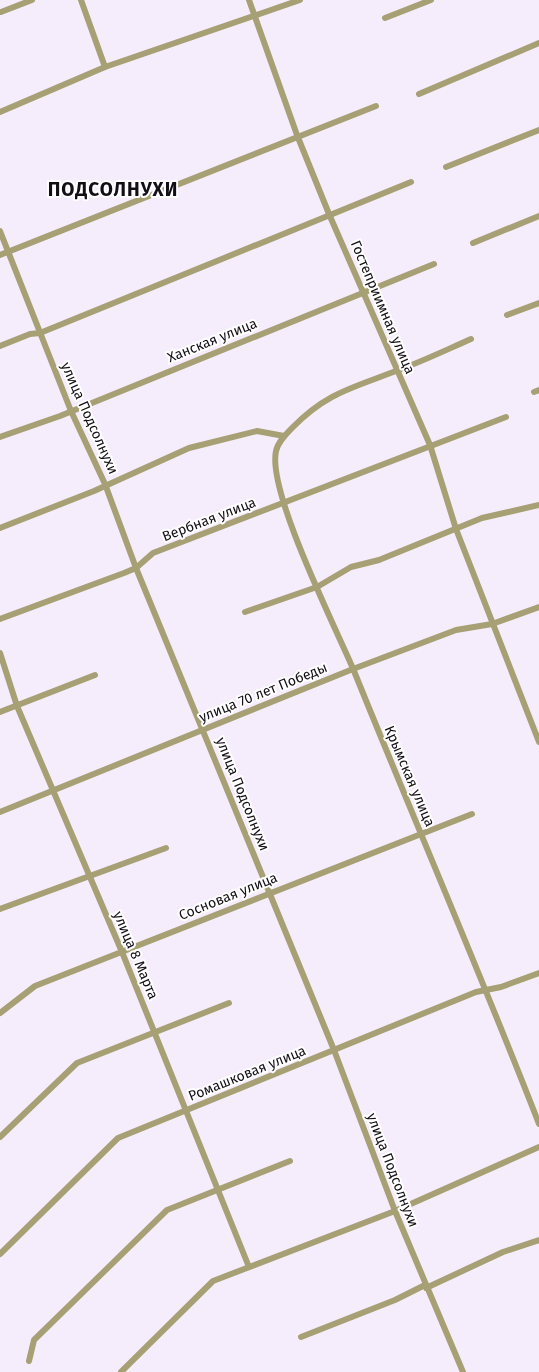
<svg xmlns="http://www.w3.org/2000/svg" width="539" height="1372" font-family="'Fira Sans',sans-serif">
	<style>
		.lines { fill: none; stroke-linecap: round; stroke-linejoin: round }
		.minor { stroke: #a7a075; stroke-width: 6 }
		.labels { text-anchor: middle; stroke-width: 4; stroke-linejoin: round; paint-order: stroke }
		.street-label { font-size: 14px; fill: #130e16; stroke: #fff }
		.district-label { font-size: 19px; font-weight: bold; letter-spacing: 1px; fill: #130e16; stroke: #fff }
	</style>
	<rect width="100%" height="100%" fill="#f6edfc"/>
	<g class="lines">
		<g class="minor">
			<path d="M81,0l24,67"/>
			<path d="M249,0l48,135 32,79 101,231 26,84 83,213"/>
			<path d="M1,12l31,-12"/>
			<path d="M385,18l46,-18"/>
			<path d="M419,94l120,-51"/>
			<path d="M0,112l105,-45 195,-67"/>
			<path d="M446,167l93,-37"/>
			<path d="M0,231l71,180 34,73 31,84 198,482 61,161 68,161"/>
			<path d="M473,243l66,-27"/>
			<path d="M0,255l376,-149"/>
			<path d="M507,315l32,-12"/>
			<path d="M471,339c-25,11 -50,23 -75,32 -44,17 -70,22 -104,57 -6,6 -14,14 -16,23 -9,41 60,177 78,220 61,151 126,301 185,453"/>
			<path d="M0,346l30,-12 10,-1 371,-151"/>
			<path d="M534,392l5,-2"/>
			<path d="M0,437l60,-21 374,-152"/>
			<path d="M0,528l94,-37 95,-43 68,-17 27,5"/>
			<path d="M245,612l72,-25 34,-20 28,-7 103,-42 57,-13"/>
			<path d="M0,619l124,-46 12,-5 17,-15 353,-136"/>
			<path d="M0,653l17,53 105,246 127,315"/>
			<path d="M0,712l95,-37"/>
			<path d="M0,812l353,-143 103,-39 36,-6 47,-17"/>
			<path d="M0,909l166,-61"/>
			<path d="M0,1013l35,-27 437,-172"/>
			<path d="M0,1137l77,-74 152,-60"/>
			<path d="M0,1254l118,-116 358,-146 25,-5 38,-14"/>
			<path d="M426,1288l77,-36 36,-12"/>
			<path d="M301,1337l94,-37 30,-15"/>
			<path d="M29,1361l5,-21 133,-130 123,-49"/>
			<path d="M121,1372l92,-91 182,-70 144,-64"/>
		</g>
	</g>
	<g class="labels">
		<g class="street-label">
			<text transform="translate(383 307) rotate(67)" y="5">Гостеприимная улица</text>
			<text transform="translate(212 340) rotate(-22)" y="5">Ханская улица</text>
			<text transform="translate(90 418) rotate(66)" y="5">улица Подсолнухи</text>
			<text transform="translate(209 519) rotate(-21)" y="5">Вербная улица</text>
			<text transform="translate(263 692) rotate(-22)" y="5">улица 70 лет Победы</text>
			<text transform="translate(410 776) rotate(67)" y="5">Крымская улица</text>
			<text transform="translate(243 794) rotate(68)" y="5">улица Подсолнухи</text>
			<text transform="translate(228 896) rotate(-22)" y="5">Сосновая улица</text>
			<text transform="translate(136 955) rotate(67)" y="5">улица 8 Марта</text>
			<text transform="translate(247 1073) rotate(-22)" y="5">Ромашковая улица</text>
			<text transform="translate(393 1170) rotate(69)" y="5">улица Подсолнухи</text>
		</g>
		<g class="district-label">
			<text x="113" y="196">ПОДСОЛНУХИ</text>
		</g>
	</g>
</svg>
